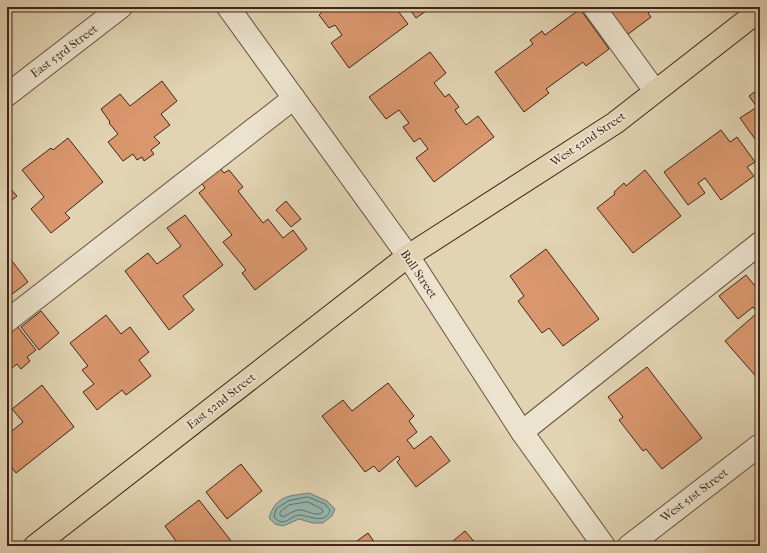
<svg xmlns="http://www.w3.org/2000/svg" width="767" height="553" font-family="'IM FELL French Canon',serif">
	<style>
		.water { fill: #95b8b0; stroke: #737d74 }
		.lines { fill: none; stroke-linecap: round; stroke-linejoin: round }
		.shore { stroke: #6a6e64; stroke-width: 1 }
		.building { fill: #da976e; stroke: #402419 }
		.minor-casing { stroke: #685040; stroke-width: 24 }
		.major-casing { stroke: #402419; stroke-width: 24 }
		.minor { stroke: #ece3ce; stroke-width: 22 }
		.major { stroke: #e2d4b3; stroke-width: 22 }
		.labels { text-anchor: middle; stroke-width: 3.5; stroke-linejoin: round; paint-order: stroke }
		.street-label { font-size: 12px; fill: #402419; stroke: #ece3ce }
	</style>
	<rect width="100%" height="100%" fill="#e2d4b3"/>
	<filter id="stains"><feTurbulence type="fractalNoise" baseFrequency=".005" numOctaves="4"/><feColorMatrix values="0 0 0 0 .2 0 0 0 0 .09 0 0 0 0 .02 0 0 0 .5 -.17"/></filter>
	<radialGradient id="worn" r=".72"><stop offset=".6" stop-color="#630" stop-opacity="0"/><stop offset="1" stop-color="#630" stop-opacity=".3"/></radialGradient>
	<path class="water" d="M309,493l18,8 8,8 -3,7 -9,7h-10l-14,-4 -16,7 -8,-2 -6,-6c7,-23 20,-22 40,-25z"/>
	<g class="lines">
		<g class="shore">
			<path d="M308,497l17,7 5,6c-4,15 -20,6 -30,5 -10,0 -15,14 -26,2l2,-8 12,-8z"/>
			<path d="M308,502l14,7 1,3c-8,6 -16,-3 -25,-2 -5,1 -11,5 -15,7l-3,-2v-3l9,-7z"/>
		</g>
	</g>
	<g class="building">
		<path d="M322,7h56l3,4 5,-4h9l13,17 -59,44 -18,-25 11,-8 -7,-10 -6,3 -10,-13 5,-5z"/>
		<path d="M408,7h24l-16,11z"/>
		<path d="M605,7h51l-8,6 3,4 -24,18z"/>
		<path d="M580,9l29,40 -23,17 -3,-4 -37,27 3,4 -25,19 -29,-40 38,-28 -3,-4 12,-9 3,4z"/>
		<path d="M430,52l16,21 -12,10 11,14 4,-3 10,13 -4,3 11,15 12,-9 16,21 -60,45 -18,-24 12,-9 -8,-11 -6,4 -11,-15 6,-4 -10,-13 -13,9 -17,-22z"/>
		<path d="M162,81l15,20 -16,13 9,11 -16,12 6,6 -9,7 3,4 -10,7 -2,-4 -5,3 -4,-6 -10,7 -15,-19 10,-8 -9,-11 1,-1 -9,-13 19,-15 10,12z"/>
		<path d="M760,88v58l-20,-28 17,-11 -8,-11z"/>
		<path d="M721,130l9,12 7,-5 18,25 -8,5 7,9 -33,24 -16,-22 -7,5 7,10 -17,12 -24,-33z"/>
		<path d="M68,138l35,44 -38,31 5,5 -19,15 -20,-24 13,-12 -22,-27 29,-22 2,2z"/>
		<path d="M219,167l5,6 5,-3 14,17 -5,4 25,32 5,-4 15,19 10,-8 14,19 -52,41 -13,-17 4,-3 -23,-28 9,-7 -33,-42 6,-5 -4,-6z"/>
		<path d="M645,170l36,46 -48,37 -36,-45 18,-14 -1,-2 10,-9 2,3z"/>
		<path d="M7,185l10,11 -10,8z"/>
		<path d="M286,201l15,18 -10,8 -15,-17z"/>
		<path d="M7,207l4,5 -4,3z"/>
		<path d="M185,215l38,50 -40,31 11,14 -25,20 -44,-59 23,-18 9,11 24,-18 -14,-18z"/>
		<path d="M546,249l53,70 -36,27 -14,-18 -7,5 -24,-32 6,-5 -14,-20z"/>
		<path d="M12,261l16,21 -21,16v-33z"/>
		<path d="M746,275l14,17v15l-4,4 -3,-4 -15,12 -19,-23z"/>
		<path d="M41,311l18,22 -20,17 -18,-23z"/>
		<path d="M757,313l3,3v65l-35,-40z"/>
		<path d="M106,315l15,19 9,-7 19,25 -10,8 12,16 -25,19 -4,-5 -25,20 -14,-18 11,-8 -12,-14 6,-4 -18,-23z"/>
		<path d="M17,326l19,24 -9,7 3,4 -9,8 -4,-5 -10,8v-38z"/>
		<path d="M647,367l55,71 -40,31 -16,-20 -3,2 -24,-31 4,-3 -15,-20z"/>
		<path d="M388,383l26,33 -5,5 8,11 -10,8 7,9 17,-13 19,25 -34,26 -19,-25 3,-3 -2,-3 -19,16 -5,-6 -9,6 -43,-56 21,-16 9,11z"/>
		<path d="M42,385l32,42 -58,46 -9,-12v-26l16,-13 -11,-13z"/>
		<path d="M241,464l21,27 -35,28 -21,-27z"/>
		<path d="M199,500l36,46h-57l1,-1 -14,-19z"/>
		<path d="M465,531l13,15h-31z"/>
		<path d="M368,533l9,13h-27z"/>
	</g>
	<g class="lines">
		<g class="minor-casing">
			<g id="minor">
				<path d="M228,7l180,249 114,176 82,114"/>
				<path d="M594,7l61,84"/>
				<path d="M7,95l114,-88"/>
				<path d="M7,321l287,-223"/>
				<path d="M522,432l238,-189"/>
				<path d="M629,546l131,-101"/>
			</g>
		</g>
		<g class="major-casing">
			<path id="major" d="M35,546l373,-290 207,-133 145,-113"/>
		</g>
		<use href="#minor" class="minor"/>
		<use href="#major" class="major"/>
	</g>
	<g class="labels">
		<g class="street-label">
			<text transform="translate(64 51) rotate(-37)" y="4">East 53rd Street</text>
			<text transform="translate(588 139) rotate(-34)" y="4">West 52nd Street</text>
			<text transform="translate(419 274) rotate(56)" y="4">Bull Street</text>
			<text transform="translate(221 401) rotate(-38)" y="4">East 52nd Street</text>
			<text transform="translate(694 495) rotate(-37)" y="4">West 51st Street</text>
		</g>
	</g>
	<rect width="767" height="553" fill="none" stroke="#e2d4b3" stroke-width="24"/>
	<rect x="8" y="8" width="751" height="537" fill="none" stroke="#402419" stroke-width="2"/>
	<rect x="12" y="12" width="743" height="529" fill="none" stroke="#402419"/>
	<rect width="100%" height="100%" filter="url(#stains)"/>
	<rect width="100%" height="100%" fill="url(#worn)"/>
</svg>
